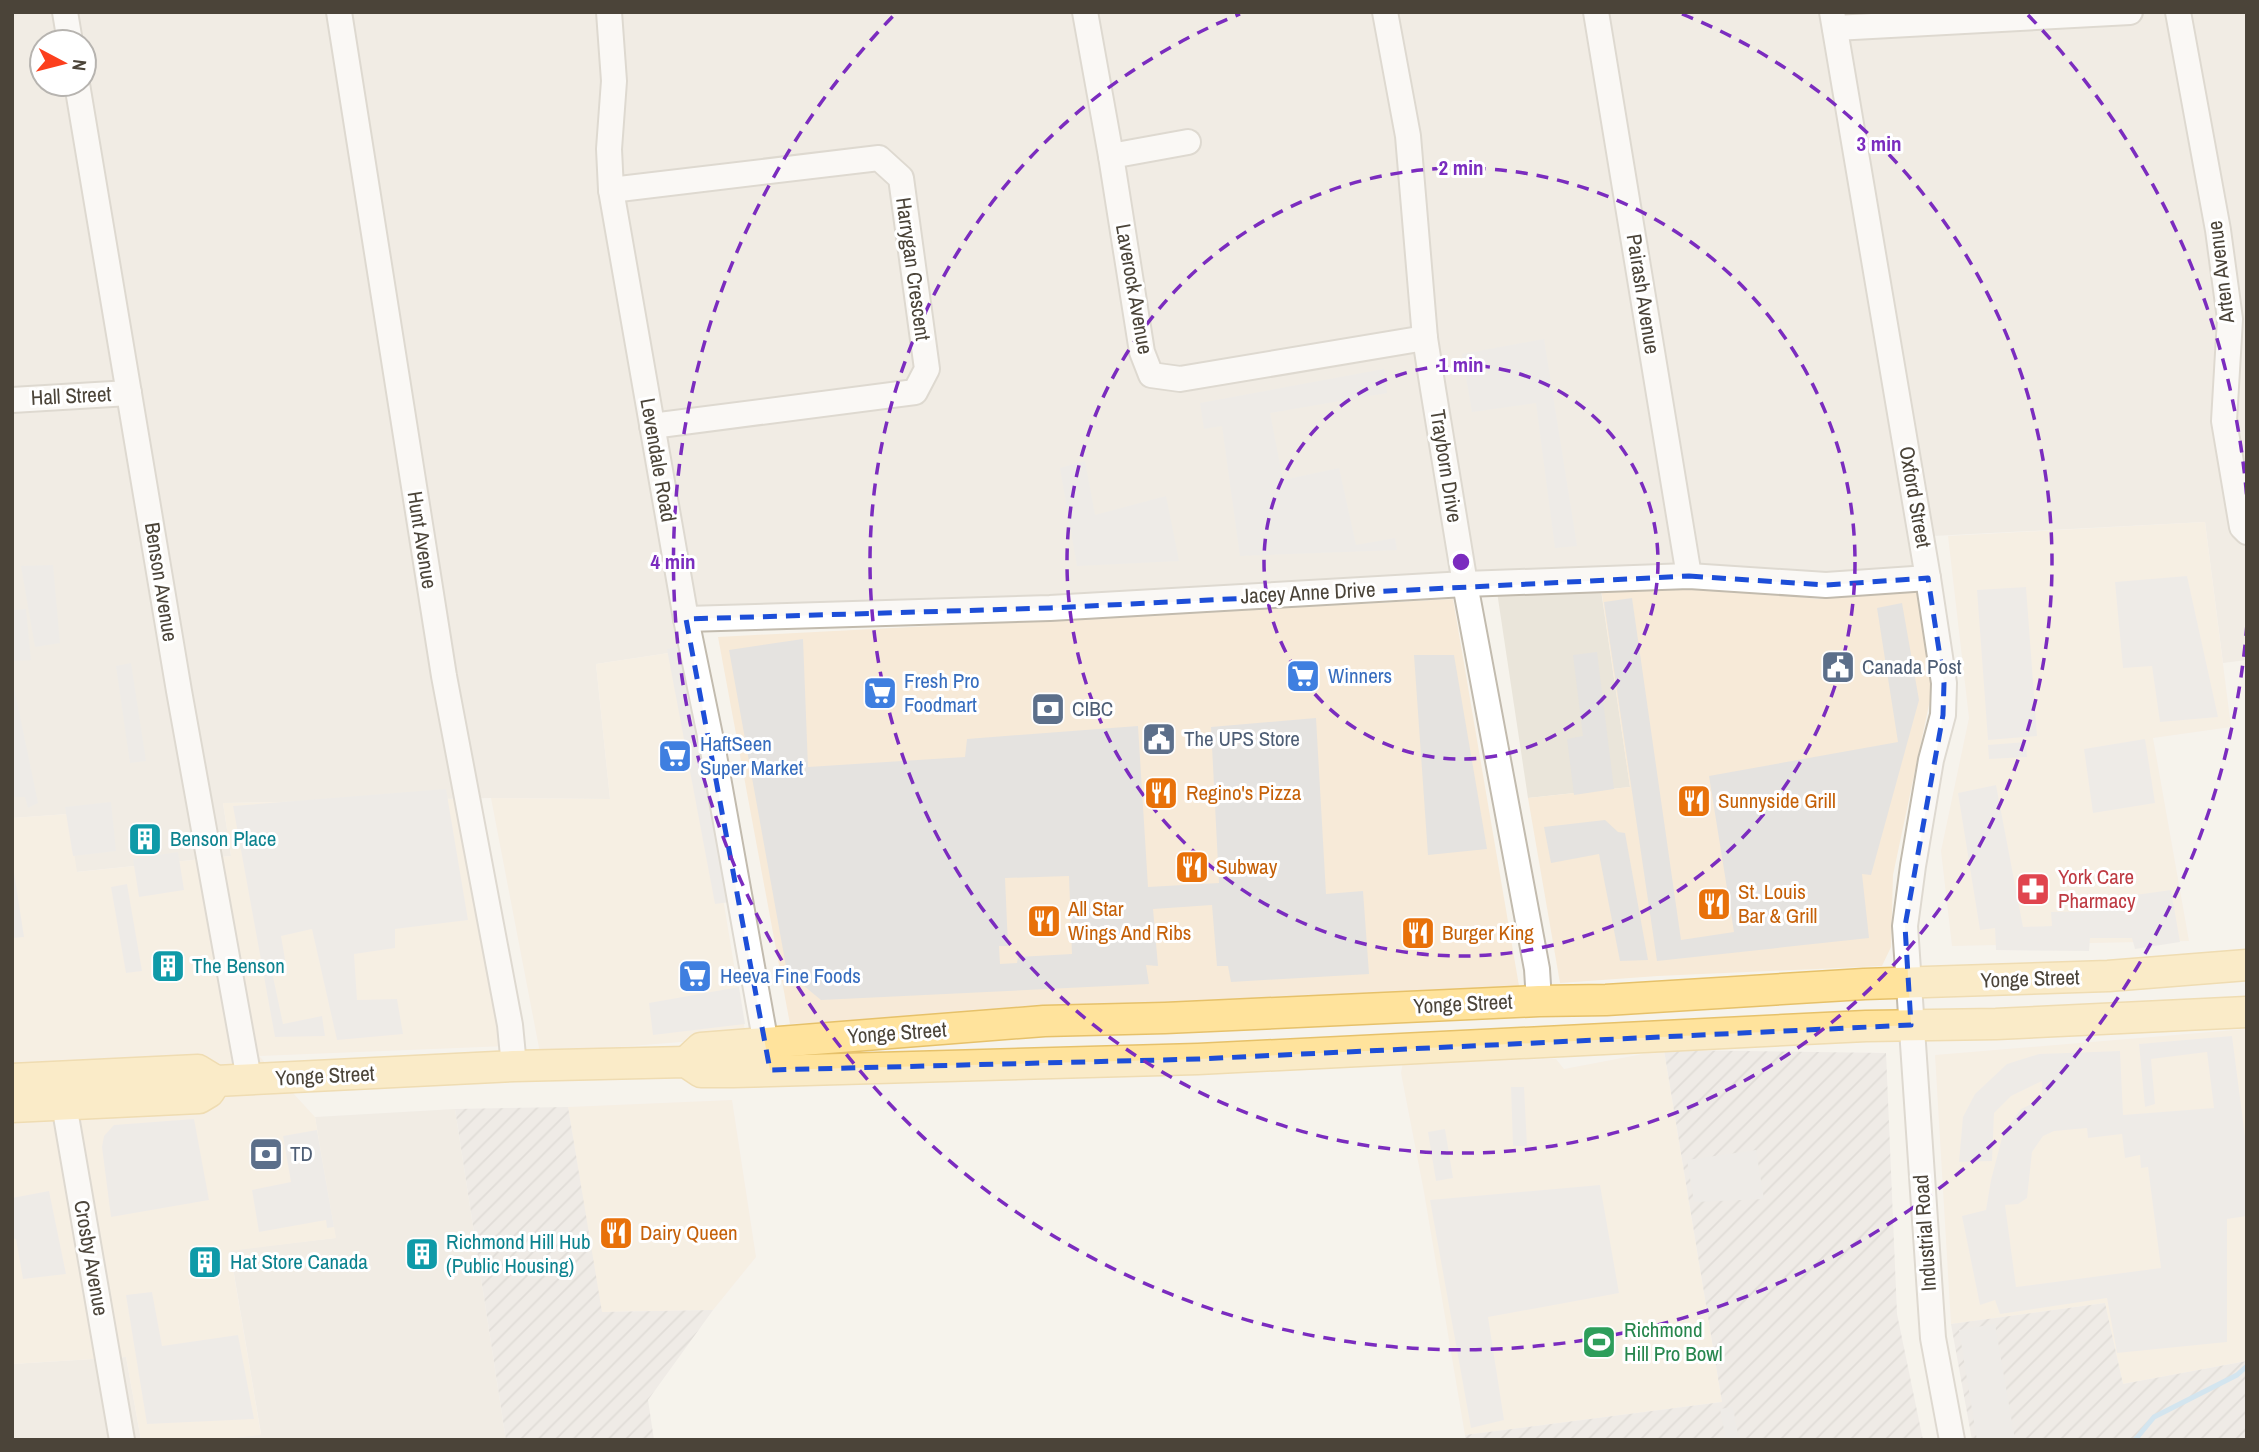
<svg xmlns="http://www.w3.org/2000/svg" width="2259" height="1452" font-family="'Archivo Narrow',sans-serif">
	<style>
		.residential { fill: #eae5da; fill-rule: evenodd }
		.commercial { fill: #f7ead8 }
		.industrial { fill: url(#industrial-furrows) }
		.parking { fill: #e5e3e0; fill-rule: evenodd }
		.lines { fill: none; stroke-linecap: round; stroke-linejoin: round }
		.stream { stroke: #a9d4f2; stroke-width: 5 }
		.minor-casing { stroke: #c2bbae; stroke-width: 28 }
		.major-casing { stroke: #e6c16a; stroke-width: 33 }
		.minor { stroke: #fff; stroke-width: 24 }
		.major { stroke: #ffe39c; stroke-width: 30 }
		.marked { fill: none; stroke: #1d4ed8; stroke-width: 5; stroke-dasharray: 14 9; stroke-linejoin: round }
		.ring { fill: none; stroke: #7b2cbf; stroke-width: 3.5; stroke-dasharray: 12 9 }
		.labels { text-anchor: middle; stroke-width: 6; stroke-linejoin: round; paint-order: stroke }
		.street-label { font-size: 21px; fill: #4b4439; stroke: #fff }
		.service-label { font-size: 21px; fill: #4e5e75; stroke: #fff; text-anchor: start }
		.shop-label { font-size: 21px; fill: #366cbe; stroke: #fff; text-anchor: start }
		.food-label { font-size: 21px; fill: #c56008; stroke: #fff; text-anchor: start }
		.culture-label { font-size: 21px; fill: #0d838f; stroke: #fff; text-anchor: start }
		.health-label { font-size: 21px; fill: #be3a42; stroke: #fff; text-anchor: start }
		.leisure-label { font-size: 21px; fill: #27864d; stroke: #fff; text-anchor: start }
		.centre { fill: #7b2cbf; stroke: #fff; stroke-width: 3.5 }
		.ring-label { font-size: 21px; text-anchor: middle; font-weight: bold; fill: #7b2cbf; stroke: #fff; stroke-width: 6; stroke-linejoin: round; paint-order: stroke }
	</style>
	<defs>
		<pattern id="industrial-furrows" width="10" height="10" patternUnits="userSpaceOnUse" patternTransform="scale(1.75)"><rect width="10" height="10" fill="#e6e2dd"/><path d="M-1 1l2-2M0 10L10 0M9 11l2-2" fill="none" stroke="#c7c3be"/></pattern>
	</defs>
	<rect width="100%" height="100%" fill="#f6f3ec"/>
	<g class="residential">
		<path d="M12,12h2235v648l-24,3 -18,-141 -291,15 3,31 -77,8 -242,-6 32,217 -102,11 -34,-226 -818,43 6,36 -86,13 14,135 -119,-1 -268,5 8,53 -155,16 -8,-58 -56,4zM42,42h42v42h-42z"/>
		<path d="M455,1109l51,331h-292l47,-6 -31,-184 105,-12 -20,-121z"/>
		<path d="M126,1357l15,83h-129v-76z"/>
	</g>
	<g class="commercial">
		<path d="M2205,522l26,205 -78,11 36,203 -237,5 -11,-95 28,-133 -21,-182z"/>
		<path d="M1708,586l109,13 100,-8 17,90 -41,194 -2,72 -9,19 -224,10 -98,7 -32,-185 102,-11 -29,-199z"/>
		<path d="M1453,599l66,387 -729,38 -72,-387z"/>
		<path d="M682,651l64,386 -206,16 -49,-255 119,1 -14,-135z"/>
		<path d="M458,799l49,247 -248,10 56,61 21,121 -106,13 31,184 -47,5h-73l-15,-83 -114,7v-546l56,-4 9,58 154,-16 -8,-53z"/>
		<path d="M2247,1029v332l-124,23 -18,-81 -154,21 -16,-269z"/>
		<path d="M1664,1050l58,352 -257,33 -41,-243 -23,-119 2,-11 153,-3 8,10z"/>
		<path d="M732,1100l24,157 -43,53 -112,2 -33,-205z"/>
	</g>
	<g class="industrial">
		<path d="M1664,1050l222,3 11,261 26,126h-457l-1,-5 257,-33z"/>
		<path d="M568,1107l34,205 111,-2 -65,90 6,40h-148l-51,-331z"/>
		<path d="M2105,1303l18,81 124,-23v79h-275l-21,-116z"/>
	</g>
	<g class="parking">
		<path d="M1544,339l33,207 -22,2 -19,-145 -64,9 -10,-58z"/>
		<path d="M1384,369l3,24 -117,20 13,67 56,-12 17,77 39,-7 2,12 -157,6 -18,-130 -18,3 -4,-26z"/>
		<path d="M1085,461l10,54 71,-19 13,65 -102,5 -17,-98z"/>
		<path d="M53,565l7,78 -25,4 -14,-81z"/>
		<path d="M2187,576l31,141 -58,5 -8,-56 -29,2 -8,-86z"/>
		<path d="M2026,587l11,149 -49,4 -11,-150z"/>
		<path d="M1632,598l49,342 53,-8 -25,-156 189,-34 -21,-134 25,-5 17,97 -48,175 -9,-1 7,64 -212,23 -53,-359z"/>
		<path d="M26,609l5,51 -19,1v-51z"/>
		<path d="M803,639l5,128 157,-10 2,-18 171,-13 10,161 71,-4 -8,-156 105,-9 10,176 37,-3 6,83 -138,8 -3,-16h-11l-5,-61 -59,4 5,57 -12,-1 3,19 -328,16 -34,-28 -58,-322zM1069,876l3,78 -54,3 -1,6 -17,1 -1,-18h9l-3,-68z"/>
		<path d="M682,646l48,256 -15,2 -48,-255z"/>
		<path d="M1597,652l17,137 -40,6 -7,-56 16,-3 -10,-81z"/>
		<path d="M1414,655h40l33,194 -59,6z"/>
		<path d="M131,663l15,98 -16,2 -14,-97z"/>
		<path d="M12,678l26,125 -10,5 -3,-11h-12l2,12h-3z"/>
		<path d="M2145,739l10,64 -62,10 -9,-64z"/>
		<path d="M2026,742l1,15 -38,2 -1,-14z"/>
		<path d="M1996,785l27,142 29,-1 -1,-14 50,-1 -2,-11 72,-10 9,52 -45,7 -3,-11h-42l-1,13 -93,-1 -1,-22 -15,2 -22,-137z"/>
		<path d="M446,789l22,131 -73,9v19l-41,6 3,46 40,-1 6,35 -66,6 -25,-111 -31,7 6,35 -15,1 11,52 39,-8 3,20 -50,1 -42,-231z"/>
		<path d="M111,802l5,49 -43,5 -8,-49z"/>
		<path d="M1605,820l13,12 7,1 23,127 -28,1 -21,-107 -48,9 -7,-36z"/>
		<path d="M178,852l6,38 -45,7 -6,-38z"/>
		<path d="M12,859l12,78 -12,1z"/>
		<path d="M127,884l15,87 -16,2 -15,-86z"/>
		<path d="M739,987l6,37 -92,11 -4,-32z"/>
		<path d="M2232,1036l15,116v64l-20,3v123l-110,11 -10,-55 -107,16 -5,-14 -15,5 -18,-89 24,-6 5,-30 12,-46 18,-25 21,-10v-18l-31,15 -17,17 -2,48 -33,1 4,-45 12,-23 32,-30 32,-10 81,-3 3,64 91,-7 -7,-56 -56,7 4,45 -10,3 -6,-63zM2087,1128l1,10 34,-4 3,24 15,-3 1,13 7,-1 13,101 -145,19 -11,-82 13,-1 9,-6 5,-46 11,-16 11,-5z"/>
		<path d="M1511,1087h13l3,59h-14z"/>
		<path d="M194,1119l15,81 -98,17 -9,-70 2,-11 10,-11z"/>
		<path d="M1445,1129l8,49 -17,3 -8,-49z"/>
		<path d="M317,1130l17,97 -7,1 -1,-8 -67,12 -7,-42 39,-8 -8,-46z"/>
		<path d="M1756,1150l8,49 -70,3 -7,-42z"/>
		<path d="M1600,1185l19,108 -131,24 16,103 -33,8 -41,-228z"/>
		<path d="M49,1191l17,83 -43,5 -7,-40 -4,-1v-40z"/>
		<path d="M152,1292l10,54 76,-11 16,84 -107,5 -21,-129z"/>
		<path d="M1995,1324l20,116h-38l-18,-110z"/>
		<path d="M1733,1407l6,33h-13l-6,-31z"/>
	</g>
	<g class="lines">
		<path class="stream" d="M2135,1440l19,-23 83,-42 10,-9"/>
		<g class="minor-casing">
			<g id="minor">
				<path d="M65,12l5,30"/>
				<path d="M339,12l105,664 66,349 4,41"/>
				<path d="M609,12l5,69 -5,68 2,41 75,429 27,131 56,311"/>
				<path d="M1085,12l26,144 31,196 9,23 29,4 245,-41"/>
				<path d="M1385,12l23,124 17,202 8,51 32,195 72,385 2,32"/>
				<path d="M1596,12l93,564"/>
				<path d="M1832,12l96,566 16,105 -1,32 -12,45 -18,106 -8,60 28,412 19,102"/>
				<path d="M2178,12l40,218 12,89 -6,102 18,106 5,5"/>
				<path d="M1835,28l295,-16"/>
				<path d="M77,84l102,607 70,388"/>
				<path d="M1111,156l77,-14"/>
				<path d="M611,190l268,-32 22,20 26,191 -12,23 -263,34"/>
				<path d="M12,400l117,-7"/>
				<path d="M686,619l364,-11 415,-24 224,-8 137,9 102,-7"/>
				<path d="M61,1087l61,353"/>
			</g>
		</g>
		<g class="major-casing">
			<g id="major">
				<path d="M686,1062l15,-14 343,-27 121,-3 374,-17 67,-1 258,-16 244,-8 139,-11"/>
				<path d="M12,1079l186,-9 18,11 298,-15 172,-4 15,10h32l465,-13 668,-33 130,-2 251,-12"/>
				<path d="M12,1107l187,-9 10,-6 7,-11"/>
			</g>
		</g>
		<use href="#minor" class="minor"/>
		<use href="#major" class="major"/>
	</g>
	<path d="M0 0H2259V1452H0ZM1689,576l137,9 102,-7 16,105 -1,32 -38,211 6,99 -713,34 -428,11 -84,-451 364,-11z" fill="#f6f3ec" fill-opacity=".55" fill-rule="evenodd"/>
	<path class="marked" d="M1689,576l137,9 102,-7 16,105 -1,32 -38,211 6,99 -713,34 -428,11 -84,-451 364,-11z"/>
	<g class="ring">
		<circle cx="1461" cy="562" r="197"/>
		<circle cx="1461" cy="562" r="394"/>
		<path d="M1682 14A591 591 0 1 1 1240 14"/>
		<path d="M2247 624A788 788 0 1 1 894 15M2028 15A788 788 0 0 1 2247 500"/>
	</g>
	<defs>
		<g id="civic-square" transform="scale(1.75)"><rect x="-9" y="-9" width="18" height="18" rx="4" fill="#5c6f8a" stroke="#fff"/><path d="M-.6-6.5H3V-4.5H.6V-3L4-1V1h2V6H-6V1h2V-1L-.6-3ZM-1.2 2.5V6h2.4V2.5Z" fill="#fff"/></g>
		<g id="supermarket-square" transform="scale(1.75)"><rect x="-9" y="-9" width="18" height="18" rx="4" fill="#3f7fe0" stroke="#fff"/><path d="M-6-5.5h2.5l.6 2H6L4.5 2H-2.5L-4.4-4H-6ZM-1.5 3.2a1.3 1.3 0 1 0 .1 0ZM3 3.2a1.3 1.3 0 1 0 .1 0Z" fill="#fff"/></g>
		<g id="bank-square" transform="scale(1.75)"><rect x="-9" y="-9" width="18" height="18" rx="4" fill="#5c6f8a" stroke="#fff"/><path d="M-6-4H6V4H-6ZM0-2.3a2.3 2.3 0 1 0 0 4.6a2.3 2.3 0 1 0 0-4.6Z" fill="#fff"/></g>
		<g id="restaurant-square" transform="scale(1.75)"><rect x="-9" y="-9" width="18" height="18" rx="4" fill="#e8710a" stroke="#fff"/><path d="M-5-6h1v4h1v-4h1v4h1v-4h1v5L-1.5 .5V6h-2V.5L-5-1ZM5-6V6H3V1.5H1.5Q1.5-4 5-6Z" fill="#fff"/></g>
		<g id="building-square" transform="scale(1.75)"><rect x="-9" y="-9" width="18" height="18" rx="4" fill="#0f9aa8" stroke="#fff"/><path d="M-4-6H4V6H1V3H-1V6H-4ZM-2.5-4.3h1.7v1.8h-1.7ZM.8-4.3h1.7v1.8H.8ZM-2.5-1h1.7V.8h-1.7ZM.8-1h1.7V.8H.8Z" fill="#fff"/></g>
		<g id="pharmacy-square" transform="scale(1.75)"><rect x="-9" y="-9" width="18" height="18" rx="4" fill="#e0444e" stroke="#fff"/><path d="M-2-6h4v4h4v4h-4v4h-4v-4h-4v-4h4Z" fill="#fff"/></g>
		<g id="stadium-square" transform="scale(1.75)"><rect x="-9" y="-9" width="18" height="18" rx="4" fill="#2e9e5b" stroke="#fff"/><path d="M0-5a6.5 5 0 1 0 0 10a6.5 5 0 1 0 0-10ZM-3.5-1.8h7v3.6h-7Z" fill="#fff"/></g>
	</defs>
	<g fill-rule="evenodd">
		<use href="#civic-square" x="1838" y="667"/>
		<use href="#supermarket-square" x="1303" y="676"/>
		<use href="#supermarket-square" x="880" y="693"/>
		<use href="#bank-square" x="1048" y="709"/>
		<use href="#civic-square" x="1159" y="739"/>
		<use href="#supermarket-square" x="675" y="756"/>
		<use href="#restaurant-square" x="1161" y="793"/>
		<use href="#restaurant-square" x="1694" y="801"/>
		<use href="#building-square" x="145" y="839"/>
		<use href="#restaurant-square" x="1192" y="867"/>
		<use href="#pharmacy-square" x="2033" y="889"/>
		<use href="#restaurant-square" x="1714" y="904"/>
		<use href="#restaurant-square" x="1044" y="921"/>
		<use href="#restaurant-square" x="1418" y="933"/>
		<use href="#building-square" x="168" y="966"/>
		<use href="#supermarket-square" x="695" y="976"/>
		<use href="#bank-square" x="266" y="1154"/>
		<use href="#restaurant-square" x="616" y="1233"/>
		<use href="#building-square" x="422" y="1254"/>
		<use href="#building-square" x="205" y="1262"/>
		<use href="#stadium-square" x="1599" y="1342"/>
	</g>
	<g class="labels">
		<g class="street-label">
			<text transform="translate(913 269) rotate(82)" y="7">Harrygan Crescent</text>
			<text transform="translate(2221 272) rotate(-97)" y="7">Arten Avenue</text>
			<text transform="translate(1134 289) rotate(80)" y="7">Laverock Avenue</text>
			<text transform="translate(1643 294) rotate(81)" y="7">Pairash Avenue</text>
			<text transform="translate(71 396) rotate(-3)" y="7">Hall Street</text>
			<text transform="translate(658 460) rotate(80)" y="7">Levendale Road</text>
			<text transform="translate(1446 466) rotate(81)" y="7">Trayborn Drive</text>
			<text transform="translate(1915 497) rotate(80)" y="7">Oxford Street</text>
			<text transform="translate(422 540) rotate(81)" y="7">Hunt Avenue</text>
			<text transform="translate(161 582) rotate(81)" y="7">Benson Avenue</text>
			<text transform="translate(1308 593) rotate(-3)" y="7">Jacey Anne Drive</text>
			<text transform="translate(2030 979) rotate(-2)" y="7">Yonge Street</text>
			<text transform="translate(1463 1004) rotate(-3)" y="7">Yonge Street</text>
			<text transform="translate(897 1033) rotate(-4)" y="7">Yonge Street</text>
			<text transform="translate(325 1076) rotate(-3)" y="7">Yonge Street</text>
			<text transform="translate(1925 1233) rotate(-94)" y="7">Industrial Road</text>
			<text transform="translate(91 1258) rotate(80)" y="7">Crosby Avenue</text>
		</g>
		<g class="service-label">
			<text x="1862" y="674">Canada Post</text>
			<text x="1072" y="716">CIBC</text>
			<text x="1184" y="746">The UPS Store</text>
			<text x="290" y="1161">TD</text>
		</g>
		<g class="shop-label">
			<text x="1328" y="683">Winners</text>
			<text x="904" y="688">Fresh Pro<tspan x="904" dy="24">Foodmart</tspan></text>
			<text x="700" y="751">HaftSeen<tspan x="700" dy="24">Super Market</tspan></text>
			<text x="720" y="983">Heeva Fine Foods</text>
		</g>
		<g class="food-label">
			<text x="1186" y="800">Regino's Pizza</text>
			<text x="1718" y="808">Sunnyside Grill</text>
			<text x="1216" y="874">Subway</text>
			<text x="1738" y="899">St. Louis<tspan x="1738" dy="24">Bar &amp; Grill</tspan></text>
			<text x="1068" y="916">All Star<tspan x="1068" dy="24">Wings And Ribs</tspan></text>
			<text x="1442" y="940">Burger King</text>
			<text x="640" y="1240">Dairy Queen</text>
		</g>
		<g class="culture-label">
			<text x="170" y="846">Benson Place</text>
			<text x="192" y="973">The Benson</text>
			<text x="446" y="1249">Richmond Hill Hub<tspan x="446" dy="24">(Public Housing)</tspan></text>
			<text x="230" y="1269">Hat Store Canada</text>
		</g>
		<g class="health-label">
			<text x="2058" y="884">York Care<tspan x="2058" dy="24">Pharmacy</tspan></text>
		</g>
		<g class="leisure-label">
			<text x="1624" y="1337">Richmond<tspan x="1624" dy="24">Hill Pro Bowl</tspan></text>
		</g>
	</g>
	<circle cx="1461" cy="562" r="10" class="centre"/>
	<g class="ring-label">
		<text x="1879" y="151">3 min</text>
		<text x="1461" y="175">2 min</text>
		<text x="1461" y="372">1 min</text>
		<text x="673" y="569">4 min</text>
	</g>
	<rect width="2259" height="1452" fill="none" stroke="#4b4439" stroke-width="28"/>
	<g transform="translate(63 63) rotate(97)"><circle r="33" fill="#ffffff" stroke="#b7b4b0" stroke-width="2"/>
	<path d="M0-5L12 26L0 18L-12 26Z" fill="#fc3f1d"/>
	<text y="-10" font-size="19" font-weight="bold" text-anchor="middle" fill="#4b4439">N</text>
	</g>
</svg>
